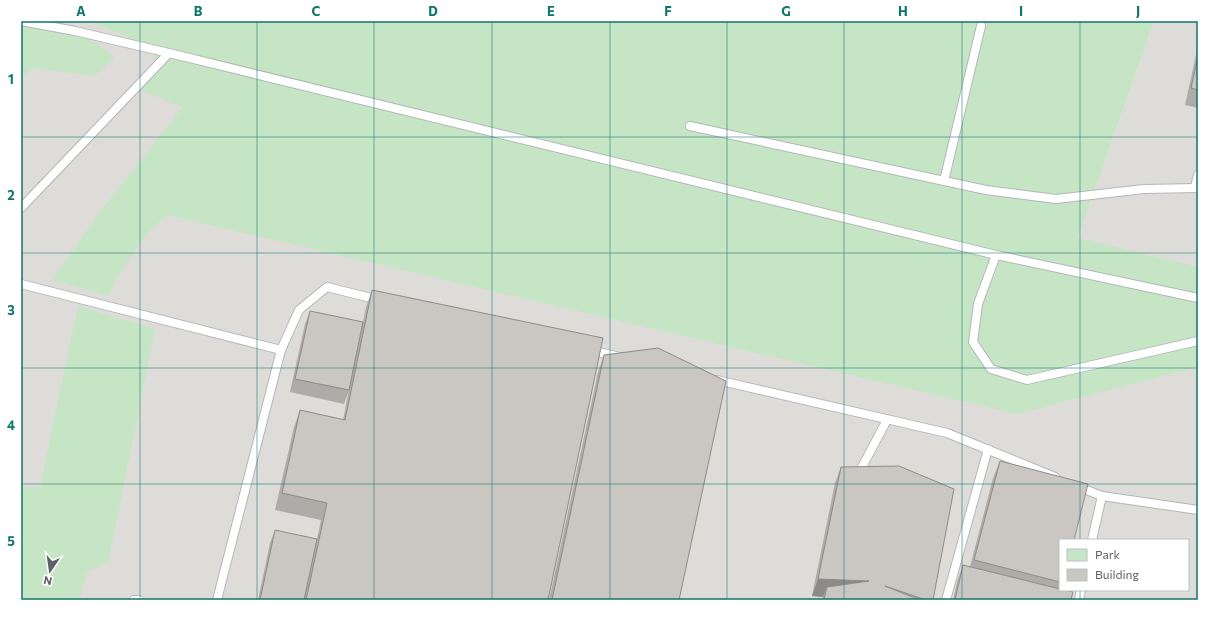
<svg xmlns="http://www.w3.org/2000/svg" width="1219" height="621" font-family="Commissioner,sans-serif">
	<style>
		.industrial { fill: #dedcd8; fill-rule: evenodd }
		.green { fill: #c6e5c4 }
		.lines { fill: none; stroke-linecap: round; stroke-linejoin: round }
		.service-casing { stroke: #b3b7ba; stroke-width: 10 }
		.service { stroke: #fff; stroke-width: 8 }
		.wall { fill: #aeaba8 }
		.shaded-wall { fill: #8d8b88 }
		.building { fill: #cac7c3; stroke: #8d8b88 }
		.grid { fill: none; stroke: #0f766e; stroke-width: 1; stroke-opacity: 0.55 }
		.neatline { fill: none; stroke: #0f766e; stroke-width: 1.5 }
		.grid-label { font-size: 13px; text-anchor: middle; font-weight: bold; fill: #0f766e }
	</style>
	<rect width="100%" height="100%" fill="#efece6"/>
	<path class="industrial" d="M21,21h155l902,217 76,-217h44v579h-1177zM1060,540h128v50h-128z"/>
	<g class="green">
		<path d="M21,21l62,11 31,26 -20,18 -60,-8 -13,9z"/>
		<path d="M89,21h1065l-76,217 120,29v100l-181,47 -849,-199 -19,16 -32,46 -8,19 -57,-16 45,-64 86,-109 -45,-18 22,-28 -32,-24z"/>
		<path d="M78,306l77,23 -47,234 -21,8 -8,29h-58v-113h19z"/>
	</g>
	<g class="lines">
		<g class="service-casing">
			<g id="service">
				<path d="M21,21l54,10 94,22 -148,155"/>
				<path d="M169,53l827,202 202,43"/>
				<path d="M690,126l296,64 70,9 88,-10 54,-1"/>
				<path d="M944,181l37,-155"/>
				<path d="M1195,187l3,-12"/>
				<path d="M996,255l-18,49 -5,38 18,27 36,11 171,-39"/>
				<path d="M21,284l260,66"/>
				<path d="M590,350l30,7"/>
				<path d="M717,380l230,53 108,44"/>
				<path d="M862,467l25,-47"/>
				<path d="M1076,486l26,10 96,14"/>
				<path d="M1092,540l10,-44"/>
				<path d="M134,600h5"/>
				<path d="M217,600l64,-250 18,-40 28,-23 52,13"/>
				<path d="M946,600l42,-151"/>
				<path d="M1079,600l2,-10"/>
			</g>
		</g>
		<use href="#service" class="service"/>
	</g>
	<g class="wall">
		<path d="M1198,46v62l-13,-3z"/>
		<path d="M372,290l176,310h-244l17,-80 -46,-10 19,-83 6,-17 43,10 10,-52 -4,22 -5,14 -54,-12 15,-68 5,-13 53,11 3,-15z"/>
		<path d="M604,355l75,245h-130l49,-228z"/>
		<path d="M1000,461l60,79v50l11,10h-118l4,-18 6,-17 7,2 23,-89z"/>
		<path d="M841,467l92,133h-111l1,-3 -11,-1 23,-113z"/>
		<path d="M275,530l29,70h-46l12,-57z"/>
	</g>
	<path class="shaded-wall" d="M818,579l51,2 -42,6 -4,10 -11,-1z"/>
	<g class="building">
		<path d="M1198,57v33l-7,-2z"/>
		<path d="M372,290l231,48 -55,262h-242l21,-97 -45,-10 18,-83 45,10z"/>
		<path d="M310,311l53,11 -14,68 -54,-11z"/>
		<path d="M658,348l68,33 -47,219h-127l52,-245z"/>
		<path d="M1000,461l88,23 -14,56h-14v42l-86,-22z"/>
		<path d="M899,466l55,23 -21,111h-7l-41,-14 35,14h-96l3,-13 42,-6 -51,-2 23,-112z"/>
		<path d="M275,530l42,9 -13,61h-44z"/>
		<path d="M963,565l97,24v1h6l7,2 -2,8h-116z"/>
	</g>
	<path class="grid" d="M140,21v579M257,21v579M374,21v579M492,21v579M610,21v579M727,21v579M844,21v579M962,21v579M1080,21v519M21,137h1177M21,253h1177M21,368h1177M21,484h1177M1080,590v10"/>
	<rect width="1219" height="621" fill="none" stroke="#ffffff" stroke-width="44"/>
	<rect x="1059" y="539" width="130" height="52" fill="#ffffff" stroke="#bec0c2"/>
	<rect x="1067" y="549" width="20" height="12" fill="#c6e5c4" stroke="#bec0c2"/>
	<text x="1095" y="559" font-size="12" fill="#5d6266">Park</text>
	<rect x="1067" y="569" width="20" height="12" fill="#cac7c3" stroke="#bec0c2"/>
	<text x="1095" y="579" font-size="12" fill="#5d6266">Building</text>
	<g transform="translate(50 571) rotate(193)" stroke="#ffffff" stroke-width="3" paint-order="stroke">
	<path d="M0-3L7 15L0 10L-7 15Z" fill="#5d6266"/>
	<text y="-6" font-size="11" font-weight="bold" text-anchor="middle" fill="#5d6266">N</text>
	</g>
	<rect x="22" y="22" width="1175" height="577" class="neatline"/>
	<g class="grid-label">
		<text x="81" y="16">A</text>
		<text x="198" y="16">B</text>
		<text x="316" y="16">C</text>
		<text x="433" y="16">D</text>
		<text x="551" y="16">E</text>
		<text x="668" y="16">F</text>
		<text x="786" y="16">G</text>
		<text x="903" y="16">H</text>
		<text x="1021" y="16">I</text>
		<text x="1138" y="16">J</text>
		<text x="11" y="84">1</text>
		<text x="11" y="200">2</text>
		<text x="11" y="315">3</text>
		<text x="11" y="430">4</text>
		<text x="11" y="546">5</text>
	</g>
</svg>
